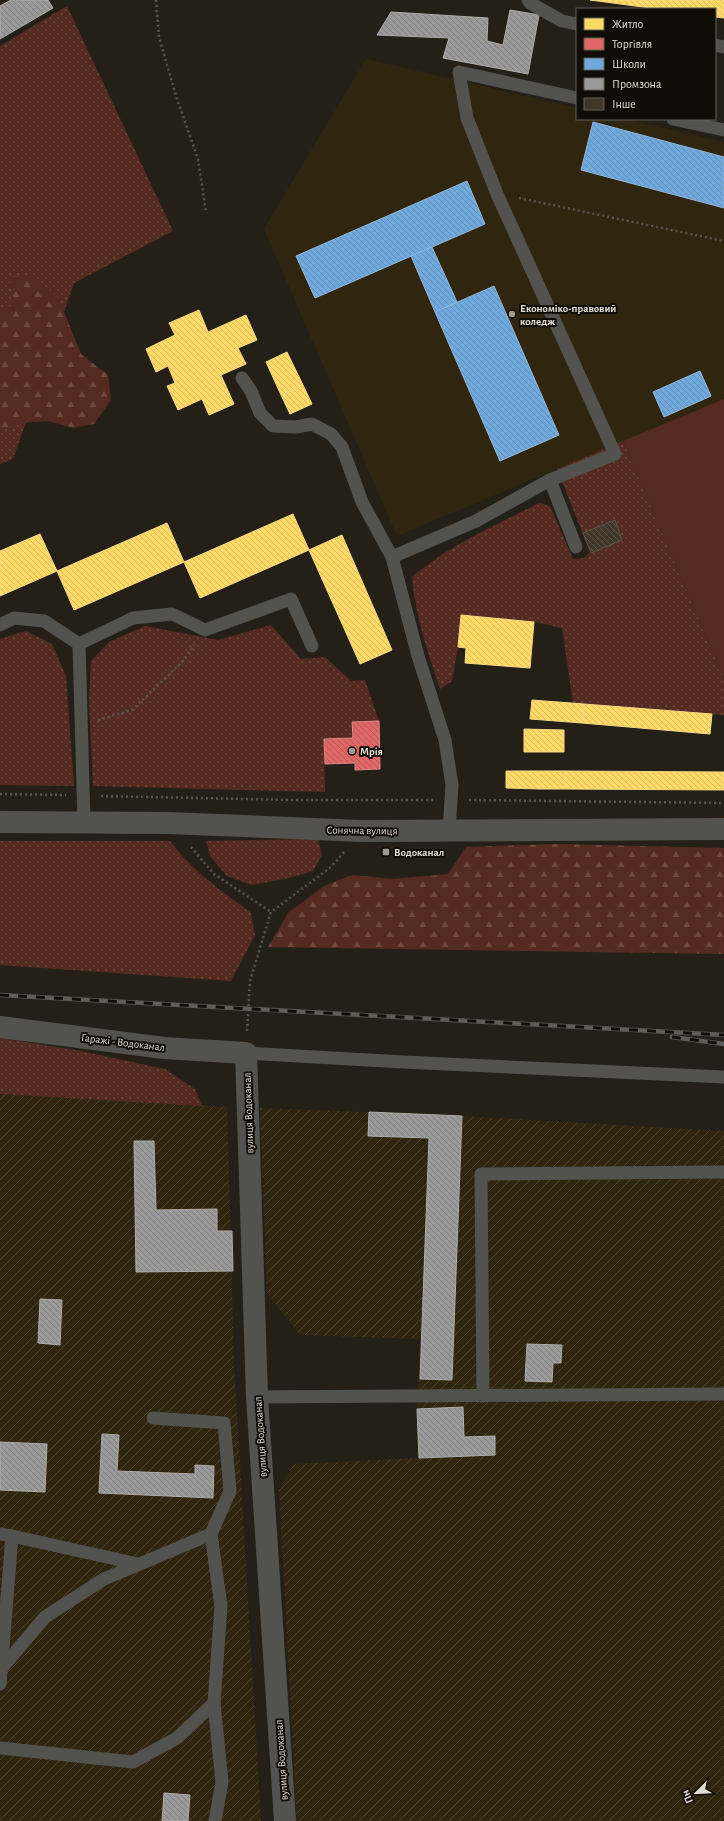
<svg xmlns="http://www.w3.org/2000/svg" width="724" height="1821" font-family="'Alegreya Sans',sans-serif">
	<style>
		.built { fill: #30260f }
		.industrial { fill: url(#industrial-furrows) }
		.grass { fill: url(#grass-dots) }
		.forest { fill: url(#forest-firs) }
		.green { fill: #552b21 }
		.homes { fill: url(#homes-back-hatch); stroke: #f6da86 }
		.shops { fill: url(#shops-back-hatch); stroke: #e08986 }
		.schools { fill: url(#schools-back-hatch); stroke: #91b7d8 }
		.industry { fill: url(#industry-back-hatch); stroke: #afadaa }
		.building { fill: url(#building-back-hatch); stroke: #5a544d }
		.lines { fill: none; stroke-linecap: round; stroke-linejoin: round }
		.path { stroke: #595853; stroke-width: 2.5; stroke-dasharray: 2 3; stroke-linecap: butt }
		.service { stroke: #52524e; stroke-width: 13 }
		.minor { stroke: #52524e; stroke-width: 22 }
		.tertiary { stroke: #52524e; stroke-width: 22 }
		.rail-casing { stroke: #5f5d58; stroke-width: 4.5 }
		.rail { stroke: #100c06; stroke-width: 3; stroke-dasharray: 9; stroke-linecap: butt }
		.poi-dot { fill: #9f9a8f; stroke: #100c06; stroke-width: 1.5 }
		.labels { text-anchor: middle; stroke-width: 4; stroke-linejoin: round; paint-order: stroke }
		.poi-label { font-size: 11px; font-weight: bold; fill: #e1dbd0; stroke: #100c06; text-anchor: start }
		.street-label { font-size: 11px; fill: #e1dbd0; stroke: #100c06 }
	</style>
	<defs>
		<pattern id="industrial-furrows" width="10" height="10" patternUnits="userSpaceOnUse"><rect width="10" height="10" fill="#30260f"/><path d="M-1 1l2-2M0 10L10 0M9 11l2-2" fill="none" stroke="#4e4531"/></pattern>
		<pattern id="grass-dots" width="8" height="8" patternUnits="userSpaceOnUse"><rect width="8" height="8" fill="#552b21"/><path d="M2 2h.1M6 6h.1" fill="none" stroke="#6d4940" stroke-width="1.8" stroke-linecap="round"/></pattern>
		<pattern id="forest-firs" width="22" height="20" patternUnits="userSpaceOnUse"><rect width="22" height="20" fill="#552b21"/><path d="M5 1l3.5 6h-7zM16 11l3.5 6h-7z" fill="#6d4940"/></pattern>
		<pattern id="homes-back-hatch" width="6" height="6" patternUnits="userSpaceOnUse"><rect width="6" height="6" fill="#ffd966"/><path d="M-1 5l2 2M0 0l6 6M5-1l2 2" fill="none" stroke="#dabb5e"/></pattern>
		<pattern id="shops-back-hatch" width="6" height="6" patternUnits="userSpaceOnUse"><rect width="6" height="6" fill="#e06666"/><path d="M-1 5l2 2M0 0l6 6M5-1l2 2" fill="none" stroke="#b15b5a"/></pattern>
		<pattern id="schools-back-hatch" width="6" height="6" patternUnits="userSpaceOnUse"><rect width="6" height="6" fill="#6fa8dc"/><path d="M-1 5l2 2M0 0l6 6M5-1l2 2" fill="none" stroke="#648eb4"/></pattern>
		<pattern id="industry-back-hatch" width="6" height="6" patternUnits="userSpaceOnUse"><rect width="6" height="6" fill="#999"/><path d="M-1 5l2 2M0 0l6 6M5-1l2 2" fill="none" stroke="#807f7e"/></pattern>
		<pattern id="building-back-hatch" width="6" height="6" patternUnits="userSpaceOnUse"><rect width="6" height="6" fill="#40362a"/><path d="M-1 5l2 2M0 0l6 6M5-1l2 2" fill="none" stroke="#5b5248"/></pattern>
	</defs>
	<rect width="100%" height="100%" fill="#252017"/>
	<path class="built" d="M366,59l211,49v11h49l98,23v257l-327,137 -133,-307z"/>
	<g class="industrial">
		<path d="M0,1094l227,13 7,257 27,457h-261z"/>
		<path d="M260,1108l202,8 262,15v690h-427l-18,-331 14,-26 126,-6 -2,-49 4,-70 -121,-4 -33,-42z"/>
	</g>
	<g class="grass">
		<path d="M67,6l106,225 -99,52 -61,176 -13,5v-418z"/>
		<path d="M623,441l101,237v37l-151,-12 -11,-75 -28,-6 -73,-6 -3,31 -6,34 -12,8c-12,-36 -25,-74 -28,-112 37,-32 84,-52 127,-74l11,3 23,53 11,-1 6,-6 -33,-83z"/>
		<path d="M271,625l30,34 24,-2 26,24 14,-1 14,41 -26,1v16l-29,1 1,53 -232,-6 -4,-84 2,-41 18,-19 36,-16 73,14z"/>
		<path d="M26,631l26,13 14,32 8,110 -74,-1v-146z"/>
		<path d="M318,839l4,16 -9,16 -24,7 -38,7 -24,-9 -17,-20 -4,-15z"/>
		<path d="M0,841h170c21,29 53,51 81,72l4,22 -24,46 -231,-16z"/>
		<path d="M0,1038l81,13 84,18 30,20 7,17 -202,-12z"/>
	</g>
	<g class="forest">
		<path d="M9,276l28,2 21,19 23,57 27,21 3,25 -17,24 -21,4 -25,-7 -30,2 -18,7v-121l13,-4z"/>
		<path d="M554,844l170,4v106l-456,-7 20,-34 36,-27 28,-11 40,4 56,-5 18,-27z"/>
	</g>
	<path class="green" d="M724,399v279l-101,-237z"/>
	<g class="homes">
		<path d="M590,0h134v18l-9,-1v-8h-57z"/>
		<path d="M199,310l9,22 38,-17 11,25 -19,8 8,16 -25,11 13,29 -25,11 -7,-16 -24,11 -11,-24 8,-3 -7,-17 -12,6 -10,-23 29,-14 -6,-12z"/>
		<path d="M287,352l16,33 -22,10 -15,-33z"/>
		<path d="M303,385l9,19 -22,10 -9,-19z"/>
		<path d="M293,514l16,36 -109,48 -16,-36z"/>
		<path d="M167,523l17,39 -110,48 -17,-39z"/>
		<path d="M40,534l17,37 -57,25v-45z"/>
		<path d="M342,535l50,115 -32,14 -51,-114z"/>
		<path d="M461,615l73,7 -4,46 -65,-5 1,-15 -8,-1z"/>
		<path d="M532,700l52,4 -2,19 -52,-4z"/>
		<path d="M584,704l128,10 -2,20 -128,-11z"/>
		<path d="M524,729l40,1v22h-40z"/>
		<path d="M506,771h33l1,18 -34,-1z"/>
		<path d="M539,771h26v18h-25z"/>
		<path d="M565,771l159,1v18l-159,-1z"/>
	</g>
	<path class="shops" d="M379,721l1,48 -25,1v-7l-30,1 -1,-25 29,-1 -1,-16z"/>
	<g class="schools">
		<path d="M593,122l131,35v51l-143,-38z"/>
		<path d="M467,181l18,43 -170,74 -19,-42z"/>
		<path d="M432,247l25,55 -22,10 -24,-56z"/>
		<path d="M494,286l65,149 -59,26 -65,-149z"/>
		<path d="M700,371l11,25 -47,21 -11,-25z"/>
	</g>
	<g class="industry">
		<path d="M11,0h37l5,8 -53,31v-33z"/>
		<path d="M510,10l29,5 -11,59 -85,-16 6,-20 -72,-3 14,-23 97,6 -1,23 16,4z"/>
		<path d="M369,1112l93,4 -10,264 -32,-1 9,-241 -61,-2z"/>
		<path d="M134,1141h20l2,69 61,-1v22h15l1,40 -97,1z"/>
		<path d="M40,1299l22,1 -2,45 -22,-2z"/>
		<path d="M527,1344l35,1 -1,18h-8l-1,19 -27,-1z"/>
		<path d="M463,1407l1,30 31,-1v19l-76,3 -2,-49z"/>
		<path d="M102,1434l17,1 -2,36 78,3v-9l19,1 -1,32 -114,-5z"/>
		<path d="M0,1442l47,2 -2,48 -45,-2z"/>
		<path d="M164,1793l26,2 -2,26h-26z"/>
	</g>
	<path class="building" d="M615,520l7,20 -31,13 -8,-20z"/>
	<g class="lines">
		<g class="path">
			<path d="M156,0l3,37 17,59 22,63 8,53"/>
			<path d="M519,198l205,43"/>
			<path d="M98,720l34,-10 51,-49 11,-16"/>
			<path d="M0,794l66,1"/>
			<path d="M101,796l192,4h141"/>
			<path d="M469,800l255,3"/>
			<path d="M191,847l23,27 57,38"/>
			<path d="M247,1031l3,-50 21,-69 60,-45 13,-15"/>
		</g>
		<g class="service">
			<path d="M528,0l2,3 32,18 15,3"/>
			<path d="M715,45l9,2"/>
			<path d="M673,119l51,11"/>
			<path d="M242,378l9,13 9,22 13,13 23,1 16,-3 19,10 11,13 20,55 30,55 26,99 27,84 7,45 -3,46"/>
			<path d="M550,480l65,-26 -118,-260 -30,-76 -8,-46 118,26"/>
			<path d="M392,557l84,-36 74,-41 26,67"/>
			<path d="M0,625l14,-7 30,3 35,23"/>
			<path d="M84,822l-5,-178 54,-26 39,-4 33,16 86,-31 21,47"/>
			<path d="M246,1053l157,9 321,15"/>
			<path d="M483,1396l-2,-222 243,-2"/>
			<path d="M257,1397l467,-3"/>
			<path d="M0,1534l12,2 -12,148"/>
			<path d="M12,1536l126,28"/>
			<path d="M1,1669l44,-52 59,-38 107,-45 19,-43 -6,-68 -71,-5"/>
			<path d="M214,1703l8,79 -7,39"/>
			<path d="M0,1748l133,14 44,-24 37,-35 7,-97 -10,-72"/>
		</g>
		<path class="minor" d="M0,1027l164,21 82,5 11,344 28,424"/>
		<path class="tertiary" d="M0,822l169,1 193,8 362,-2"/>
		<g class="rail-casing">
			<g id="rail">
				<path d="M0,995l724,40"/>
				<path d="M672,1037l52,7"/>
			</g>
		</g>
		<use href="#rail" class="rail"/>
	</g>
	<g class="poi-dot">
		<circle cx="512" cy="314" r="4"/>
		<circle cx="352" cy="751" r="4"/>
		<rect x="382" y="848" width="8" height="8" rx="2"/>
	</g>
	<g class="labels">
		<g class="poi-label">
			<text x="520" y="312">Економіко-правовий<tspan x="520" dy="13">коледж</tspan></text>
			<text x="360" y="755">Мрія</text>
			<text x="394" y="856">Водоканал</text>
		</g>
		<g class="street-label">
			<text transform="translate(362 830) rotate(1)" y="4">Сонячна вулиця</text>
			<text transform="translate(123 1042) rotate(7)" y="4">Гаражі - Водоканал</text>
			<text transform="translate(248 1113) rotate(-92)" y="4">вулиця Водоканал</text>
			<text transform="translate(260 1437) rotate(-94)" y="4">вулиця Водоканал</text>
			<text transform="translate(281 1760) rotate(-94)" y="4">вулиця Водоканал</text>
		</g>
	</g>
	<rect x="576" y="8" width="140" height="112" fill="#100c06" stroke="#645f57"/>
	<rect x="584" y="18" width="20" height="12" fill="#ffd966" stroke="#645f57"/>
	<text x="612" y="28" font-size="12" fill="#e1dbd0">Житло</text>
	<rect x="584" y="38" width="20" height="12" fill="#e06666" stroke="#645f57"/>
	<text x="612" y="48" font-size="12" fill="#e1dbd0">Торгівля</text>
	<rect x="584" y="58" width="20" height="12" fill="#6fa8dc" stroke="#645f57"/>
	<text x="612" y="68" font-size="12" fill="#e1dbd0">Школи</text>
	<rect x="584" y="78" width="20" height="12" fill="#999999" stroke="#645f57"/>
	<text x="612" y="88" font-size="12" fill="#e1dbd0">Промзона</text>
	<rect x="584" y="98" width="20" height="12" fill="#40362a" stroke="#645f57"/>
	<text x="612" y="108" font-size="12" fill="#e1dbd0">Інше</text>
	<g transform="translate(696 1793) rotate(246)" stroke="#100c06" stroke-width="3" paint-order="stroke">
	<path d="M0-3L7 15L0 10L-7 15Z" fill="#e1dbd0"/>
	<text y="-6" font-size="11" font-weight="bold" text-anchor="middle" fill="#e1dbd0">Пн</text>
	</g>
</svg>
